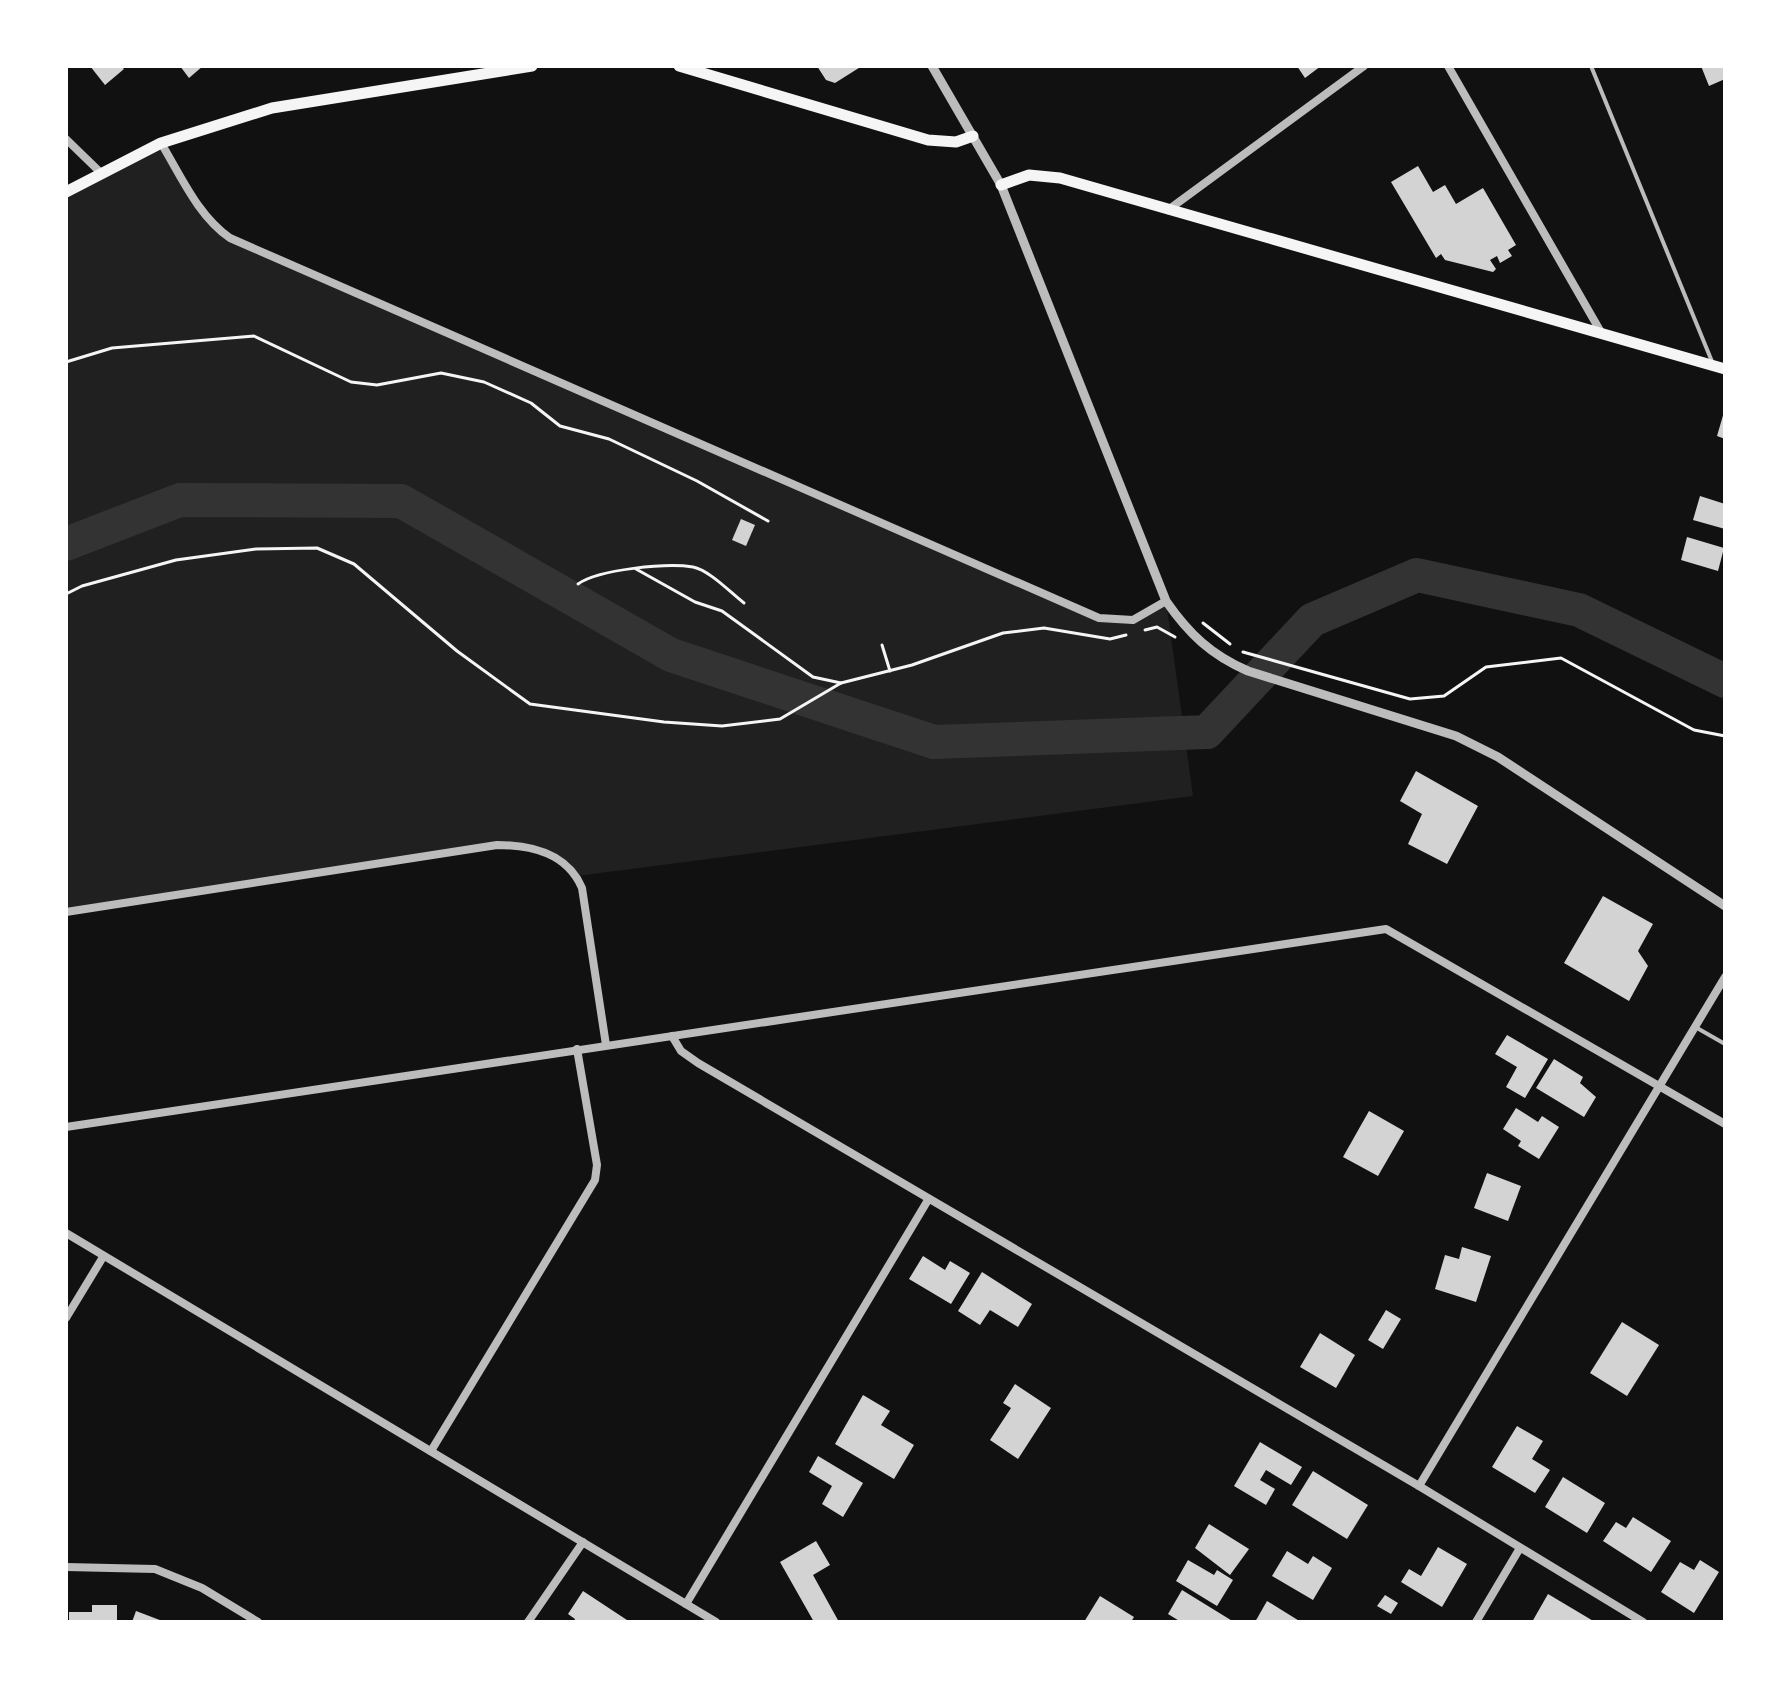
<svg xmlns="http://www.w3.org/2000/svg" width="1791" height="1688" font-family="'IBM Plex Serif',serif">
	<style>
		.green { fill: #202020 }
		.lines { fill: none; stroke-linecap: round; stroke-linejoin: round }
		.river { stroke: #333; stroke-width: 34 }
		.building { fill: #d3d3d3 }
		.path { stroke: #f5f5f5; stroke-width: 3 }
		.service { stroke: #bcbcbc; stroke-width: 4 }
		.minor { stroke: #bcbcbc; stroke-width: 8 }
		.tertiary { stroke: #bcbcbc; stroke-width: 9 }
		.secondary { stroke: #f5f5f5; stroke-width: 11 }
	</style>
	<rect width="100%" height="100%" fill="#111"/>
	<path class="green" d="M161,143l54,85 883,390 35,2 33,-19 27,195 -616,80 -24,-22 -33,-9 -454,67v-720z"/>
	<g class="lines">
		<path class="river" d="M66,544l114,-44 221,1 270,154 263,87 273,-10 105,-112 105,-45 162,35 146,71"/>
	</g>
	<g class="building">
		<path d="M90,66h31l3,3 -19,16z"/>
		<path d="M180,66h23l-14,12z"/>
		<path d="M817,66h45l-27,17 -9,-3z"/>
		<path d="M1297,66h24l-16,12z"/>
		<path d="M1701,66h24v13l-16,7z"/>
		<path d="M1418,166l15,26 12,-7 11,19 27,-16 33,57 -8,5 4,6 -12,7 -3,-7 -7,4 6,9 -3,3 -48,-12 -4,-6 -5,4 -45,-76z"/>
		<path d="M1724,412h1v27l-8,-3z"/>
		<path d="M1700,496l25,8v25l-32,-9z"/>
		<path d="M741,519l14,6 -9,21 -14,-6z"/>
		<path d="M1687,537l37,11 -6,23 -37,-11z"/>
		<path d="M1416,771l62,35 -31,58 -39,-20 14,-30 -22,-13z"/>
		<path d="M1603,896l50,28 -15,27 10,15 -19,35 -65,-38z"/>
		<path d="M1507,1035l41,24 -23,39 -19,-11 11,-20 -22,-13z"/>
		<path d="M1554,1059l29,18 -3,6 16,14 -12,20 -48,-29z"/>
		<path d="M1516,1108l22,14 4,-6 17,11 -20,32 -21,-13 3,-5 -18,-12z"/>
		<path d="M1369,1111l35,20 -26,45 -35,-19z"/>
		<path d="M1487,1173l34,13 -13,35 -34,-13z"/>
		<path d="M1462,1247l29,9 -15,46 -41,-13 10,-34 14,4z"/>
		<path d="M923,1256l22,14 5,-9 20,12 -19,31 -42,-25z"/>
		<path d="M982,1272l50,32 -14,23 -28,-17 -10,15 -22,-14z"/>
		<path d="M1386,1310l15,9 -18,30 -15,-9z"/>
		<path d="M1622,1322l37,23 -32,51 -37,-23z"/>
		<path d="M1320,1333l35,22 -19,33 -36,-21z"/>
		<path d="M1015,1384l36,24 -33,51 -28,-19 21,-32 -8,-5z"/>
		<path d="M863,1395l27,16 -9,14 33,20 -20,34 -59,-35z"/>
		<path d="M1517,1426l26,15 -11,18 18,11 -15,23 -43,-26z"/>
		<path d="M1260,1442l42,25 -11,18 -25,-15 -6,10 15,9 -9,16 -32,-19z"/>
		<path d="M818,1456l45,27 -20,34 -21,-13 10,-18 -23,-14z"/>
		<path d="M1313,1471l55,34 -21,34 -55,-34z"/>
		<path d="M1563,1477l42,26 -18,30 -42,-26z"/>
		<path d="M1633,1517l38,24 -20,31 -48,-31 13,-19 10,6z"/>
		<path d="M1209,1524l40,25 -19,26 -35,-27z"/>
		<path d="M816,1541l14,24 -17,10 26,47h-25l-34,-60z"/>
		<path d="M1438,1547l29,17 -25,43 -41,-25 8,-13 12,7z"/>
		<path d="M1287,1551l21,13 5,-8 19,12 -19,32 -41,-24z"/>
		<path d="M1188,1560l26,15 3,-5 16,10 -16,26 -41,-25z"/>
		<path d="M1700,1560l19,12 -25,41 -33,-21 19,-30 14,8z"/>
		<path d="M1182,1590l52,32h-53l-13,-8z"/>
		<path d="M583,1591l47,31h-56l1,-3 -7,-5z"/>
		<path d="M1548,1594l47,28h-63z"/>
		<path d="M1385,1595l13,8 -7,11 -14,-8z"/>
		<path d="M1100,1596l34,21 -3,5h-47z"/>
		<path d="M1267,1601l34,21h-46z"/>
		<path d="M92,1605h25v17h-48v-10h23z"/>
		<path d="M136,1611l29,11h-33z"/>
	</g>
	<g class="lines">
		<g class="path">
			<path d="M66,362l46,-14 142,-12 97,46 26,3 64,-12 43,9 47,21 29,23 49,13 88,42 71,40"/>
			<path d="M636,569l59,33 27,9 91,66 28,6"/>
			<path d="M578,584c21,-15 89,-21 115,-17 16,3 38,26 51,36"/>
			<path d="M66,594l16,-8 94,-26 80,-11 61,-1 37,16 103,87 73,53 134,18 58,4 58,-7 61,-36 71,-18 91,-32 41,-5 66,11 16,-4"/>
			<path d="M1203,623l27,21"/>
			<path d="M1145,630l12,-3 18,10"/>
			<path d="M882,645l8,26"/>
			<path d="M1243,652l167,47 34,-3 42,-29 75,-9 133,72 31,6"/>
		</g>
		<g class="service">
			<path d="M1591,66l122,298"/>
			<path d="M1697,1028l28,16"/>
		</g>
		<g class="minor">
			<path d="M1448,66l154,268"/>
			<path d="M66,139l35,34"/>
			<path d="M161,143c20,33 37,73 69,95l869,380 34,2 33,-19"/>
			<path d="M1168,210l196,-144"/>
			<path d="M66,912l431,-67c35,0 70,8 85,43l24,157"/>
			<path d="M672,1036l9,15 17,12 721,423 224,136"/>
			<path d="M66,1127l1320,-198 339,195"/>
			<path d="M66,1233l650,389"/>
			<path d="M66,1318l37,-61"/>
			<path d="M431,1451l164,-271 2,-15 -20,-116"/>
			<path d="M1419,1486l306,-509"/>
			<path d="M66,1567l89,2 47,19 56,34"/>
			<path d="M686,1604l242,-404"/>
			<path d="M528,1622l55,-80"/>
			<path d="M1476,1622l44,-74"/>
		</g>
		<path class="tertiary" d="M932,66l69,119 165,416c23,33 45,54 82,70l208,65 42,21 227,149"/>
		<g class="secondary">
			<path d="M679,66l249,74 28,2 17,-6"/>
			<path d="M1001,185l28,-10 31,3 665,191"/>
			<path d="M66,192l95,-49 111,-35 260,-42"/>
		</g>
	</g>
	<rect width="1791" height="1688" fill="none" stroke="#ffffff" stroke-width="136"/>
</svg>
